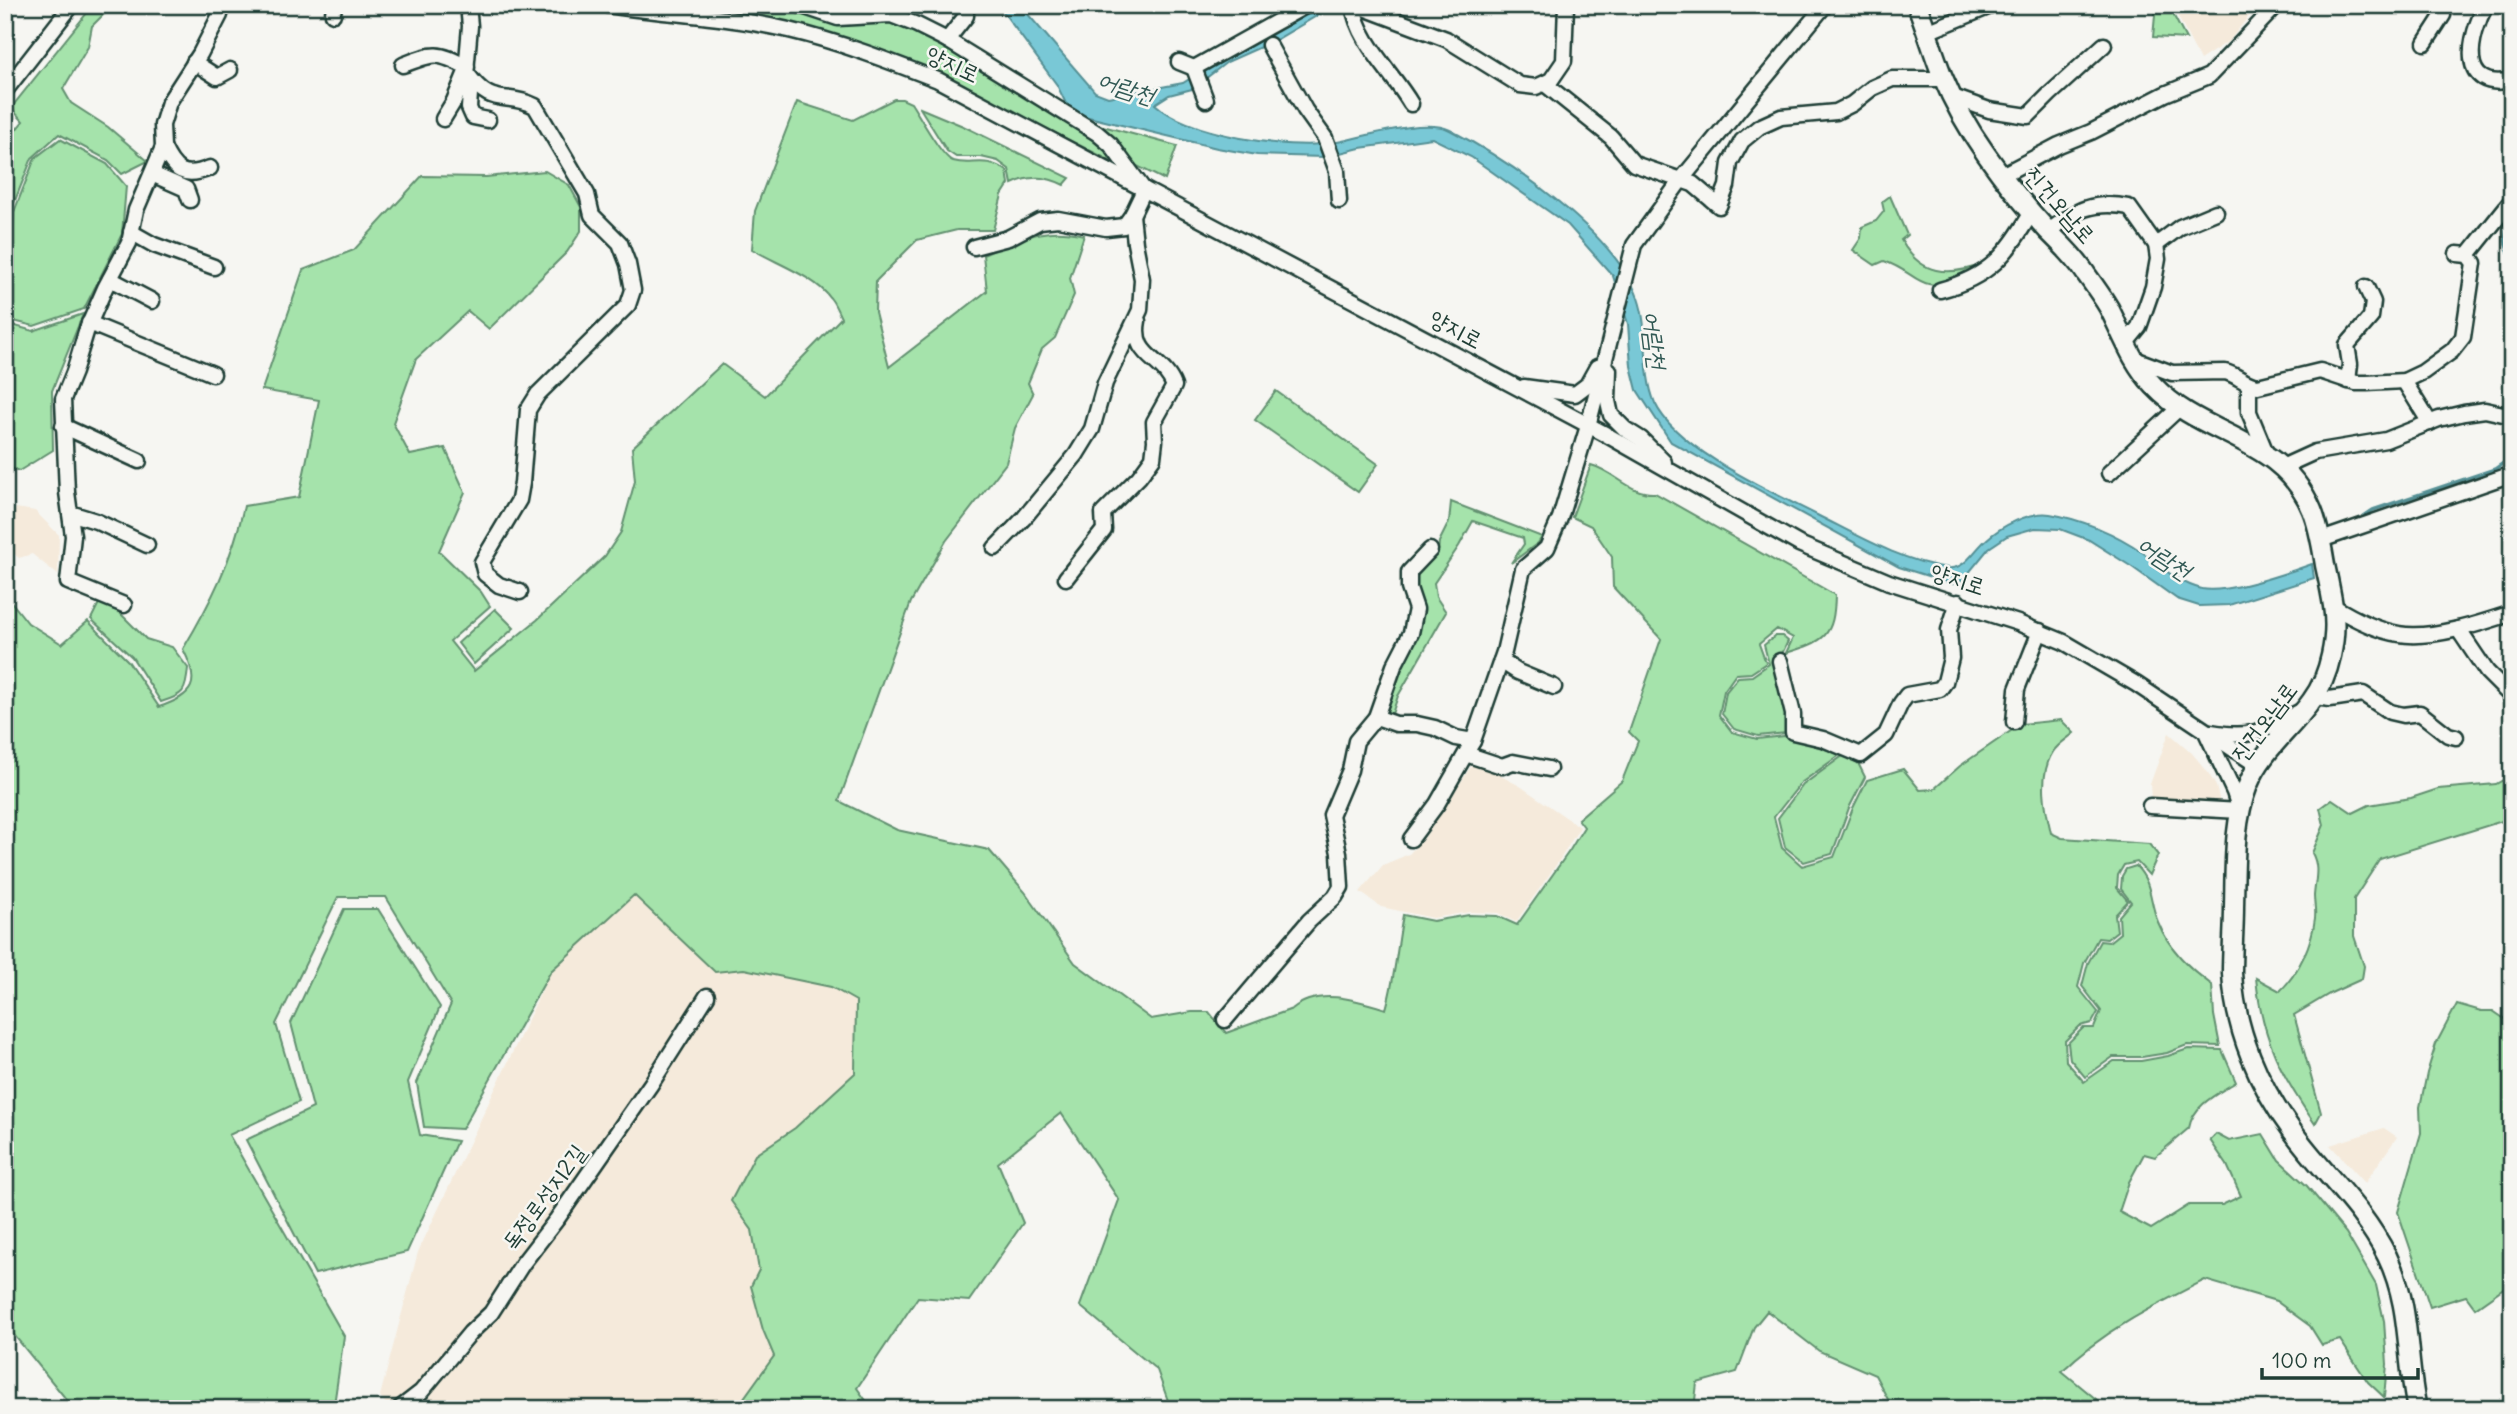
<svg xmlns="http://www.w3.org/2000/svg" width="2517" height="1414" font-family="Delius,'Poor Story',sans-serif">
	<style>
		.built { fill: #f5eadb }
		.green { fill: #a5e3ab; stroke: #629070; stroke-width: 2 }
		.water { fill: #79c8d6; stroke: #559095; stroke-width: 2 }
		.lines { fill: none; stroke-linecap: round; stroke-linejoin: round }
		.stream { stroke: #559095; stroke-width: 3.5 }
		.minor-casing { stroke: #1f3d34; stroke-width: 19 }
		.major-casing { stroke: #1f3d34; stroke-width: 23 }
		.minor { stroke: #f6f6f2; stroke-width: 14 }
		.major { stroke: #f6f6f2; stroke-width: 18 }
		.labels { text-anchor: middle; stroke-width: 5; stroke-linejoin: round; paint-order: stroke }
		.street-label { font-size: 23px; fill: #1f3d34; stroke: #f6f6f2 }
		.water-label { font-size: 24px; font-style: italic; fill: #315954; stroke: #f6f6f2 }
	</style>
	<rect width="100%" height="100%" fill="#f6f6f2"/>
	<filter id="ink" filterUnits="userSpaceOnUse"><feTurbulence type="fractalNoise" baseFrequency=".0143" numOctaves="2"/><feDisplacementMap in="SourceGraphic" scale="14" xChannelSelector="R" yChannelSelector="G"/><feConvolveMatrix kernelMatrix="1 2 1 2 8 2 1 2 1" color-interpolation-filters="sRGB"/></filter>
	<g filter="url(#ink)">
		<g class="built">
			<path d="M2172,5h86l-29,36 -29,19z"/>
			<path d="M16,508l19,3 24,24 -1,40 -26,-21 -13,4 -12,-10 2,-23z"/>
			<path d="M2169,733l22,19 16,19 9,15 5,21 -70,-7 -1,-16z"/>
			<path d="M1474,762l46,24 60,41 -21,34 -43,61 -18,-9 -28,-1 -37,6 -52,-11 -21,-15 23,-27 26,-11 16,-17z"/>
			<path d="M634,895l81,77 29,-3 87,18 25,14 -1,72 -60,55 -40,27 -3,75 7,40 -8,16 12,44 11,26 -38,53h-346l-10,-13 38,-144 133,-281z"/>
			<path d="M2384,1128l13,9 -32,46 -35,-38z"/>
		</g>
		<g class="green">
			<path d="M736,5h49l35,14 18,3 52,-1 34,14 35,20 139,85 23,26 -210,-105 -84,-27 -79,-19z"/>
			<path d="M2156,5h12l18,34 -33,-2z"/>
			<path d="M109,9l-17,17 -4,21 -25,42 8,14 37,24 40,34 -26,13 -14,-14 -49,-26 -27,24 -22,55 -5,47v-116l18,-23 -12,-13 76,-95z"/>
			<path d="M894,99h8l9,4c8,12 31,55 42,58 20,6 31,-6 54,10l2,13 -7,11 -9,35h-36l-40,10 -41,41 -1,31 14,55 98,-76 -4,-36c39,-16 58,-30 101,-20l-14,43 4,17 -19,43 -13,11 -14,34 5,11 -18,34 -9,35 -60,78 -35,61 -72,199 58,29 92,20 36,42 50,71 76,56 41,-7h17l17,21 66,-24c26,-22 65,-9 94,0 9,-31 11,-62 17,-94l30,6 36,-6 28,1 20,9 53,-75 14,-23 -6,-8 44,-38 16,-40 -9,-9 32,-93 -48,-52 -1,-30 -21,-31 -19,-9 19,-52c23,6 40,30 64,28l180,102c-1,42 -10,46 -49,58l7,-15 -16,-9 -18,15 7,19 -15,10 -15,1 -12,17 -5,24 13,17 25,7 27,-3 57,18 -40,29 -27,34 8,31 20,18 32,-9 19,-49 14,-28 36,-11 17,21 14,-1 26,-23 61,-42 40,-4 13,13c-7,6 -16,11 -21,19 -15,24 -8,55 -2,81l11,5 87,6 9,11 -9,20 -12,-13 -13,3 -6,10 -1,13 11,13 -13,14 2,16 -10,8 -9,-1 -14,25 -6,24 20,25 -6,11 -12,3 -15,15 1,20 18,21 30,-21h27l27,-5 20,-7 34,1 14,32c-19,12 -43,23 -47,46l-34,29 -11,-3 -15,28 -10,30 32,17 38,-24h33l19,-9 -14,-31 -17,-25 6,-6 13,7 34,-7 16,26 28,26 39,47 30,52 8,36 3,43 -3,33 -16,-15 -28,-42 -18,5 -12,-19 -34,-25 -71,-21c-51,26 -102,51 -143,91l46,38 -216,-2 -17,-32 -56,-24 -52,-40 -13,16 -17,45 -40,11 -3,26h-280l-19,-6 -2,6h-222l-14,-39 -77,-64 39,-106 -58,-87 -63,50 25,60 -54,78 -51,-4 -61,91 15,21h-136l38,-53 -11,-26 -12,-44 8,-16 -7,-40 -21,-29 24,-46 40,-27 60,-55 1,-72 -25,-14 -87,-18 -29,3 -81,-77 -83,76 -89,158 -38,-2 -7,-44 34,-79 -65,-107h-48l-62,127 23,78 -70,33 115,201 -10,69 -2,4h-199l-2,-4 -61,-1 -65,-80v-730l23,29 34,21 26,-23 40,40 31,46c35,-12 42,-23 24,-58 27,-45 50,-91 61,-143l55,-9 20,-97 -57,-10 41,-120 51,-20 68,-74 64,1 59,-6 24,14 12,22v24l-14,21 -78,77 -21,-18 -52,48 -23,64 17,32 35,-7 20,44 -26,59 42,41 9,14 -40,35 24,30 63,-51 68,-64 16,-24 14,-51 -3,-33 90,-84 43,32 76,-78c-3,-6 -6,-14 -10,-19 -15,-22 -56,-36 -79,-50l3,-38 42,-109 56,18z"/>
			<path d="M920,108l43,18 107,52 -6,7c-18,-9 -34,-10 -52,-1l-3,-15 -11,-8 -17,-4h-25l-9,-6z"/>
			<path d="M1099,125l78,21 -12,34 -28,-14z"/>
			<path d="M60,139l47,25 19,22 -4,48 -38,75 -50,17 -29,-7v-45l6,-18 3,-44 21,-54z"/>
			<path d="M1890,196l17,39 -6,5c19,35 47,37 82,24 -6,8 -15,10 -24,14 -40,18 -40,-5 -75,-17l-9,4 -22,-15 8,-12 1,-11 14,-6 8,-10 -2,-9z"/>
			<path d="M83,314l-31,77 1,59 -34,21 -14,-5v-143l28,8z"/>
			<path d="M1276,391l102,73 -20,28 -103,-72z"/>
			<path d="M1451,502l91,35 -4,6 -27,20 13,-19 -1,-6 -50,-17 -14,25 -25,37 2,14 10,15 -48,84 -7,21 -5,-2 -2,-6 32,-120c0,-22 6,-24 22,-37l1,-10 10,-20z"/>
			<path d="M100,601l17,9 29,29 26,8 16,21c-2,24 -4,27 -27,34l-29,-45 -41,-38z"/>
			<path d="M495,609l19,19 -40,36 -16,-21z"/>
			<path d="M1775,636h7l6,5 -6,13 -7,6 13,56 -2,17 -28,3 -24,-7 -12,-15 4,-22 12,-15 14,-1 17,-12 -5,-19z"/>
			<path d="M1844,755l14,8 7,14 -16,31 -17,46 -28,8 -19,-15 -7,-29 25,-33z"/>
			<path d="M2512,775v43l-132,41 -26,40v37l10,30 -2,13 -31,14 -37,22 27,98 -6,11c-34,-49 -53,-85 -59,-146l24,13c19,-18 32,-48 35,-73 1,-8 -1,-15 -1,-22 1,-16 6,-28 -2,-43l12,-28 -4,-17 12,-9 21,14 16,-8 42,-7 27,-9 58,-5z"/>
			<path d="M2136,866c17,18 13,35 22,56 11,27 31,46 54,63l2,30 6,31 -33,-1 -20,8 -25,4h-29l-28,20 -15,-18 -2,-16 15,-15h11l7,-17 -19,-25 6,-23 12,-22 9,1 11,-9 -1,-17 12,-14 -10,-13 1,-13 4,-7z"/>
			<path d="M344,909h34l62,98 -32,75 12,53 37,6 -50,111 -92,22 -69,-134 67,-32 -22,-85z"/>
			<path d="M2457,1004l24,7h12l19,13v258l-37,26 -9,-12 -36,11 -32,-95 23,-79 -1,-26 7,-34 9,-29z"/>
		</g>
		<path class="water" d="M998,5h22l75,87 13,5 75,-14 36,-23 103,-55h13l-61,36 -47,21 -35,27 -23,6 -14,9c34,31 132,46 177,39 28,-5 93,-26 118,-13 60,31 165,103 188,168 12,34 3,72 17,105 21,46 117,89 162,112 42,21 84,46 131,53 17,2 26,-18 38,-28 15,-14 44,-29 64,-26 31,5 67,20 92,38 19,14 35,31 60,37 25,5 85,-16 110,-25l2,14 -85,27 -30,1 -22,-7 -45,-32 -43,-27 -29,-11 -25,-1 -28,8 -18,12 -26,32 -10,4 -54,-17 -228,-125 -34,-52 -6,-24 -3,-42 -15,-48 -45,-51 -97,-68 -39,-19 -72,10 -36,9 -67,-2 -40,-7 -137,-33 -11,-5 -12,-25z"/>
		<g class="lines">
			<g class="stream">
				<path d="M2508,215l-3,26 7,19"/>
				<path d="M2364,516l9,-6 122,-41 17,-12"/>
			</g>
			<g class="minor-casing">
				<g id="minor">
					<path d="M468,5l2,21 -4,46c28,39 38,18 69,34l52,88 5,21 28,28 8,21 5,26 -5,15 -90,89 -10,16 -6,73 -3,17 -37,62 3,12 14,11 21,7"/>
					<path d="M607,5c60,9 122,11 182,25 51,12 100,31 149,50l667,354 194,110 90,38 129,41 46,19 72,42 121,81"/>
					<path d="M799,5l39,13 53,-3 26,10 30,15 150,93 14,12 33,45 -12,25 -8,11 -18,2 -48,-9 -18,2 -32,17 -34,9"/>
					<path d="M1353,5c5,37 40,68 58,99"/>
					<path d="M1356,5l90,34 74,46 16,2 15,-7 13,-19 2,-56"/>
					<path d="M2486,5c-17,31 -29,87 26,75"/>
					<path d="M333,14l1,-9"/>
					<path d="M1927,32l66,-27"/>
					<path d="M947,40l19,-24v-11"/>
					<path d="M2425,43l18,-28 -5,-10"/>
					<path d="M1269,45l36,65 20,28 12,33 2,30"/>
					<path d="M194,62l23,15 13,-7"/>
					<path d="M1179,62l15,6 113,-63"/>
					<path d="M403,65c31,-12 33,-14 64,2"/>
					<path d="M1194,68l12,32"/>
					<path d="M471,79l-2,29 4,9 15,3"/>
					<path d="M1545,84l66,53 23,27 59,20 26,22 8,-20 3,-23 12,-22 17,-14 22,-10 55,-5 16,-8 20,-16 20,-9h52"/>
					<path d="M5,91l67,-86"/>
					<path d="M1953,97l36,13 39,6 22,-22 54,-49"/>
					<path d="M443,119l11,-18 12,-29"/>
					<path d="M163,147c11,24 21,32 47,21"/>
					<path d="M152,174l34,15 4,11"/>
					<path d="M2002,175l57,-30 32,-13 74,-38 44,-18 68,-71"/>
					<path d="M2049,231c27,-21 44,-31 80,-24l27,38 2,14 -5,28 -14,40 -14,17"/>
					<path d="M131,232l23,13 60,22"/>
					<path d="M2156,245l24,-18 36,-15"/>
					<path d="M2468,255l44,-55"/>
					<path d="M110,279l42,22"/>
					<path d="M1940,290c50,-13 66,-35 92,-78"/>
					<path d="M89,323l124,51"/>
					<path d="M2132,358l40,15 53,-1c13,3 20,13 33,14l62,-15 36,12h11l37,-2 19,-9 29,-21 11,-14 11,-74 -6,-8 -11,-1"/>
					<path d="M1609,370l-1,31 3,14 14,14 16,10 23,23"/>
					<path d="M2348,381l2,-17 -3,-19 24,-28 2,-15 -7,-15"/>
					<path d="M2404,381l26,42"/>
					<path d="M2249,385v27l17,41"/>
					<path d="M1524,387l51,7 12,-9 10,-18"/>
					<path d="M63,426l76,35"/>
					<path d="M2282,467l33,-15 71,-12 53,-21 25,-6 21,-3 27,6"/>
					<path d="M2109,473l69,-64"/>
					<path d="M70,513l26,8 51,24"/>
					<path d="M2321,540l191,-66"/>
					<path d="M995,548l29,-30 52,-63 16,-26 13,-46 35,-73 2,-31 -7,-36 -3,-28"/>
					<path d="M1066,578l38,-48 -1,-17 36,-36 14,-19 2,-17 -1,-19 20,-36c-11,-29 -43,-28 -36,-65"/>
					<path d="M124,605l-56,-23 5,-46 -6,-44 -4,-93 11,-27 13,-43 18,-41 24,-45 7,-33 27,-63 -1,-22 7,-23 31,-48 20,-39 2,-10"/>
					<path d="M2333,606c21,13 42,24 66,28 31,6 83,-11 113,-21"/>
					<path d="M2458,629l29,43 25,25"/>
					<path d="M1501,661l17,11 36,15"/>
					<path d="M1780,661l13,53v18l30,7 38,16 25,-20 15,-32 6,-8 33,-6 5,-7 6,-24 -2,-28 9,-28"/>
					<path d="M2315,697l15,2 33,-5 27,18 13,3 17,-2 28,22 8,2"/>
					<path d="M1376,717l20,7h21l18,4 21,10 17,3"/>
					<path d="M2014,722l3,-33 23,-58"/>
					<path d="M2211,732c43,8 54,-3 90,-21"/>
					<path d="M1466,754l36,12 11,-4 36,7"/>
					<path d="M2150,806l90,5 -6,-19 -28,-60"/>
					<path d="M1411,839l26,-35 36,-63 31,-89 19,-83 24,-21 13,-30 28,-92 46,-181 47,-65 144,-175"/>
					<path d="M1225,1020l84,-99 26,-24 6,-10 -2,-34 -8,-38 19,-45 6,-29 20,-24 18,-51 17,-33 5,-24 -7,-21v-16l21,-22"/>
					<path d="M399,1409l22,-17 49,-59 21,-20 32,-50 34,-44 94,-135 56,-88"/>
				</g>
			</g>
			<g class="major-casing">
				<path id="major" d="M1917,5c9,23 16,47 25,70 11,27 27,55 44,79 19,27 40,53 62,77 14,14 27,26 38,43 8,11 16,22 23,34 14,28 23,55 45,78 49,52 127,50 158,124 7,17 10,37 13,55 3,14 6,27 8,41 5,30 -3,70 -21,94 -21,30 -50,50 -64,85 -15,38 -13,82 -14,122 0,22 -2,44 -2,66 3,58 27,113 61,159 32,44 69,74 94,124 25,52 18,99 30,153"/>
			</g>
			<use href="#minor" class="minor"/>
			<use href="#major" class="major"/>
		</g>
	</g>
	<g class="labels">
		<g class="street-label">
			<text transform="translate(953 64) rotate(25)" y="8">양지로</text>
			<text transform="translate(2060 205) rotate(49)" y="8">진건오남로</text>
			<text transform="translate(1456 329) rotate(28)" y="8">양지로</text>
			<text transform="translate(1958 579) rotate(18)" y="8">양지로</text>
			<text transform="translate(2264 722) rotate(-53)" y="8">진건오남로</text>
			<text transform="translate(544 1197) rotate(-54)" y="8">독정로성지2길</text>
		</g>
		<g class="water-label">
			<text transform="translate(1126 88) rotate(18)" y="8">어람천</text>
			<text transform="translate(1654 340) rotate(83)" y="8">어람천</text>
			<text transform="translate(2164 558) rotate(33)" y="8">어람천</text>
		</g>
	</g>
	<rect width="2517" height="1414" fill="none" stroke="#f6f6f2" stroke-width="28"/>
	<rect x="14" y="14" width="2489" height="1386" fill="none" stroke="#1f3d34" stroke-width="2.5" filter="url(#ink)"/>
	<path d="M2262 1368v10h156v-10" fill="none" stroke="#1f3d34" stroke-width="3.5"/>
	<text x="2272" y="1368" font-size="21" fill="#1f3d34" stroke="#f6f6f2" stroke-width="5" paint-order="stroke">100 m</text>
</svg>
